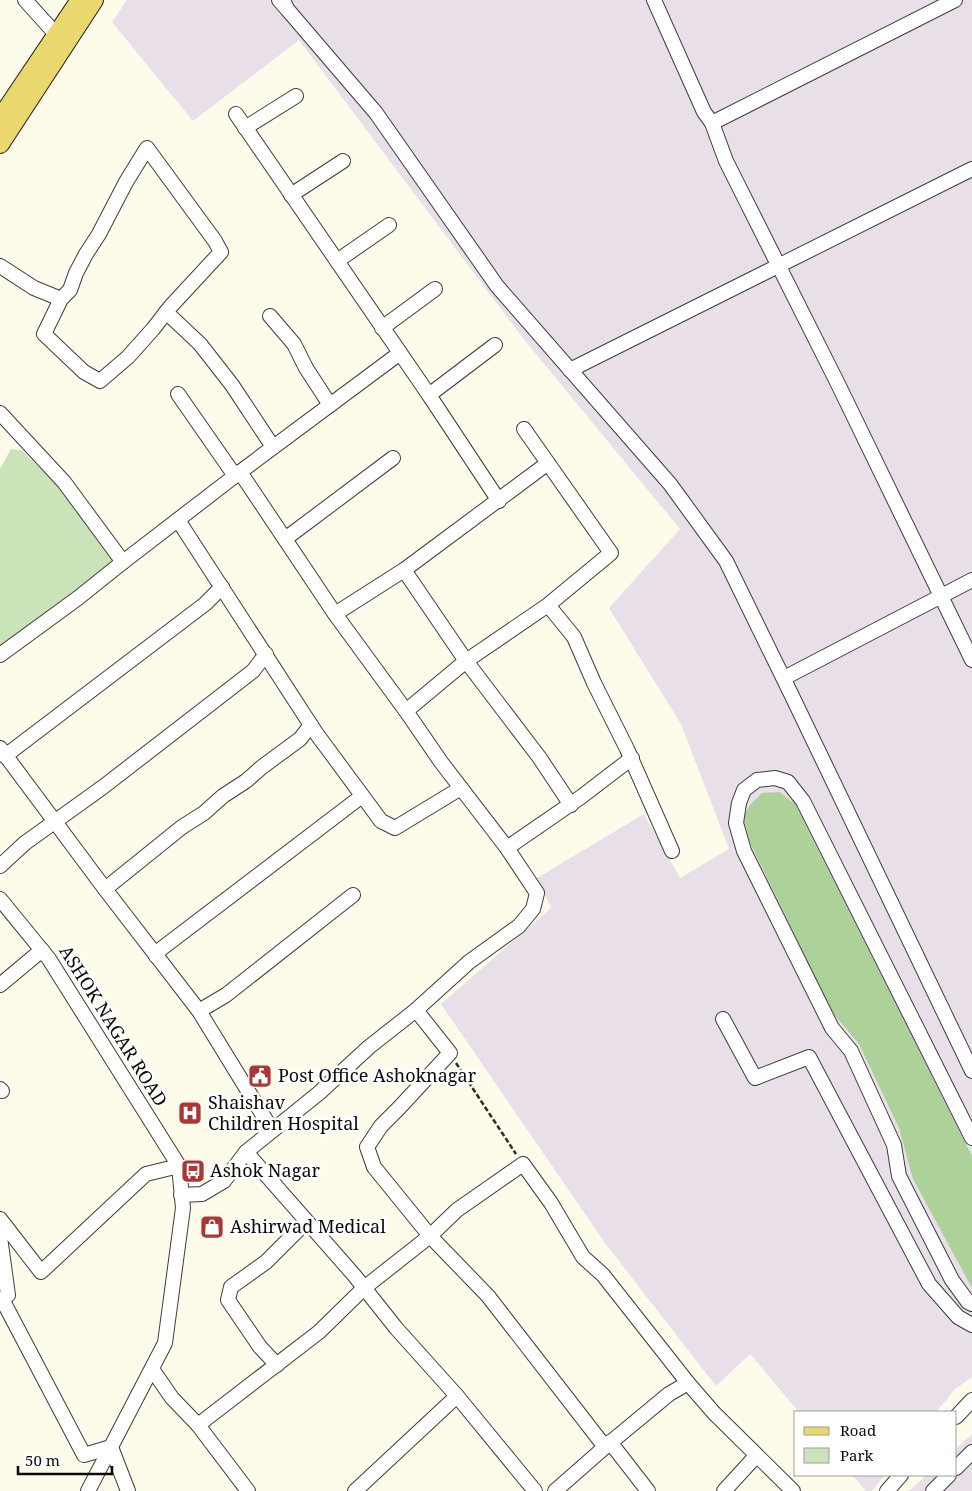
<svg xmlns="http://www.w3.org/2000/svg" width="972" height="1491" font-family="'Noto Serif',serif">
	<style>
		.industrial { fill: #e8dfe9 }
		.green { fill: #cae3b8 }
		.forest { fill: #add299 }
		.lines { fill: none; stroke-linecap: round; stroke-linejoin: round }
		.minor-casing { stroke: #3d3d3d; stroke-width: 16 }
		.major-casing { stroke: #1b1b1b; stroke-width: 20 }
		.path { stroke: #2c2c2c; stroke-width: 2.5; stroke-dasharray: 5 2.5; stroke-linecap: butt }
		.minor { stroke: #fff; stroke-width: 14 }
		.major { stroke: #ead76d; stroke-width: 18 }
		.labels { text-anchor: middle; stroke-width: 5; stroke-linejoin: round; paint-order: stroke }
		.street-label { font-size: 18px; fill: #0a0a0a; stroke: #fff }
		.poi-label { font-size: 18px; fill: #0a0a0a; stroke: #fff; text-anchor: start }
	</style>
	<rect width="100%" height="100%" fill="#fdfbea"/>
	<g class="industrial">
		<path d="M127,0h845v1377l-17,12 -19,23h-137l-49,-58 -34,32 -111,-143 -164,-239 110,-96 -14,-30 107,-64 36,64 49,-29 -48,-125 -72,-116 71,-79 -158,-192 -223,-297 -106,81 -81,-99z"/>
		<path d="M972,1434v57h-63l18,-16h29v-26z"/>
		<path d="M852,1475h33l-13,16h-6z"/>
	</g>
	<path class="green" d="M11,449l10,1 40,38 55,72 -116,86v-177z"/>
	<path class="forest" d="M780,792l16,13 176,351v132l-59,-109 -14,-51 -40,-84 -27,-32 -82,-169 -7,-27 8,-12 11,-11z"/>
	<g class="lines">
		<g class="minor-casing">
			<g id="minor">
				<path d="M25,0l38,42"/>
				<path d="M279,0l8,9 -4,-9"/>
				<path d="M654,0l50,112 8,11 14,38 112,223 134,276"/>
				<path d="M287,9l89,104 121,173 173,198 56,77 67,137 179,373"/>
				<path d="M236,114l193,281 66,-50"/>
				<path d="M712,123l243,-123"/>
				<path d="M245,128l51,-32"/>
				<path d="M147,148l68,93 6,11 -50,54 -18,23 -25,28 -28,24 -16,-9 -40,-38 17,-35 9,-9 6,-17 10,-19 13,-20 27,-52z"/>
				<path d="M291,195l52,-34"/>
				<path d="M337,261l52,-36"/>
				<path d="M0,266l34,22 27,11"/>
				<path d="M166,312l34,32 32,41 41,62"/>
				<path d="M270,316l24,28 12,24 24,37"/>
				<path d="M382,328l53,-39"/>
				<path d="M400,353l-160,119 95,142 71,97 60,-50 73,96 32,48"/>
				<path d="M570,370l402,-201"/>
				<path d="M178,394l57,82"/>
				<path d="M429,395l70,106"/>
				<path d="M0,413l64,69 59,80"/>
				<path d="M524,429l87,124 -63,52 -82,56 -62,-91 144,-107"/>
				<path d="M178,520l138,213 65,88 14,7 66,-40"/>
				<path d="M285,539l108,-81"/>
				<path d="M548,605l26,32 20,46 33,66 45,102"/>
				<path d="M335,614l69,-44"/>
				<path d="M0,655l78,-57 45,-36 117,-90"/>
				<path d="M784,678l188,-98"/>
				<path d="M406,711l35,51 66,86 74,-51 51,-39"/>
				<path d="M0,748l105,141 94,122 73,119"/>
				<path d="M5,756l200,-152 17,-17"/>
				<path d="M0,866l25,-23 78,-56 150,-116 13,-17"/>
				<path d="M105,889l77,-62 22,-14 19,-17 23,-15 16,-14 38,-28 11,-14"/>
				<path d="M0,899l49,60 130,207 4,42 -18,135 -77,148"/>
				<path d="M156,956l5,-7 201,-153"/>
				<path d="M0,985l42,-35"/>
				<path d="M416,1010l34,43 -51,55 -18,18 -14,21 7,20 56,69 58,60 117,151 -50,44"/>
				<path d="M199,1011l27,-16 127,-100"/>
				<path d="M723,1019l32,59 54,-21 120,227 29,33 14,8"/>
				<path d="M0,1089l2,2"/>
				<path d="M972,1138l-169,-337 -15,-19 -13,-4 -18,2 -13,10 -5,13 -3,20 8,28 88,177 19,23 43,94 5,31 53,104 16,22 4,2"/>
				<path d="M246,1152l108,123 42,53 61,68 -102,95"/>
				<path d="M181,1195l21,-1 22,-13 22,-29 73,-59 50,-46 47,-37 53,-48 50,-36 14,-17 4,-16 -30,-45"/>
				<path d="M0,1219l41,53 105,-98 33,-8"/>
				<path d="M0,1237l8,58 -6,4 82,156 27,-8 17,44"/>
				<path d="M277,1365l-17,-18 -32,-47 3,-13 35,-25 40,-40"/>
				<path d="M152,1369l20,29 26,27 50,66"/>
				<path d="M688,1383l26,30 79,78"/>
				<path d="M457,1396l78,95"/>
				<path d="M956,1417l16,-17"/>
				<path d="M198,1425l121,-93 45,-44 66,-52 27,-26 66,-46 28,39 32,54 20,18 85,108 -19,11 -64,53"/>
				<path d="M610,1442l38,49"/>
				<path d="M956,1468l16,-16"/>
				<path d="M724,1491l32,-35"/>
				<path d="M887,1491l14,-16"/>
				<path d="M933,1491l16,-16"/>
			</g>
		</g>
		<g class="major-casing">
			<g id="major">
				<path d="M0,119l80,-119"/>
				<path d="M0,144l94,-144"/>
			</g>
		</g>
		<path class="path" d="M456,1063l60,91"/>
		<use href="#minor" class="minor"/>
		<use href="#major" class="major"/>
	</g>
	<defs>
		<g id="civic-square" transform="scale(1.25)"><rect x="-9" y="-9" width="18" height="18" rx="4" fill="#ab3732" stroke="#fff"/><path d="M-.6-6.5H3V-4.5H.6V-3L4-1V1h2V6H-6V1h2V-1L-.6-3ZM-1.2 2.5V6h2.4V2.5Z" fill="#fff"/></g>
		<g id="hospital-square" transform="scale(1.25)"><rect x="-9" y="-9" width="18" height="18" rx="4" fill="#ab3732" stroke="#fff"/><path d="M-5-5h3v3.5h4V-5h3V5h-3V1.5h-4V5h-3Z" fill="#fff"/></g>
		<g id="bus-square" transform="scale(1.25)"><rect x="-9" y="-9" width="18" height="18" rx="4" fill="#ab3732" stroke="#fff"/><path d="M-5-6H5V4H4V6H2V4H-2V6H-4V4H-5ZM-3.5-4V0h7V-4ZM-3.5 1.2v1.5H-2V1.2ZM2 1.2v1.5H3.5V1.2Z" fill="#fff"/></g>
		<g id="shop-square" transform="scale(1.25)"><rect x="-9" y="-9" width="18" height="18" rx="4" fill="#ab3732" stroke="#fff"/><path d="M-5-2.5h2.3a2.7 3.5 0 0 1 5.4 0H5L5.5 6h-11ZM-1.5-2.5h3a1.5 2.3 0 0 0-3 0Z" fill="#fff"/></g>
	</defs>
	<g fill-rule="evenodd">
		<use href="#civic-square" x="260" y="1076"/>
		<use href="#hospital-square" x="190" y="1113"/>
		<use href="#bus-square" x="193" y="1171"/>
		<use href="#shop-square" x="212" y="1227"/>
	</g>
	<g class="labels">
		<g class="street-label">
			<text transform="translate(113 1026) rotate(58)" y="6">ASHOK NAGAR ROAD</text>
		</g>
		<g class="poi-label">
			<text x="278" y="1082">Post Office Ashoknagar</text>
			<text x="208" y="1109">Shaishav<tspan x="208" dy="21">Children Hospital</tspan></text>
			<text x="210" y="1177">Ashok Nagar</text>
			<text x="230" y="1233">Ashirwad Medical</text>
		</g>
	</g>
	<rect x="794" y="1411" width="162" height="65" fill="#ffffff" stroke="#9d9d9d"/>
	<rect x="804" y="1427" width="25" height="8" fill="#ead76d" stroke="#9d9d9d"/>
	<text x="840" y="1436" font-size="15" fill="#0a0a0a">Road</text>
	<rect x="804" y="1448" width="25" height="15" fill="#cae3b8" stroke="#9d9d9d"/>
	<text x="840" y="1461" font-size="15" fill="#0a0a0a">Park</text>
	<path d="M18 1466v8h94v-8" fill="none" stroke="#0a0a0a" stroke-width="2.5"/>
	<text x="25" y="1466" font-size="15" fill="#0a0a0a" stroke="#ffffff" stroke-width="4" paint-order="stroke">50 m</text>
</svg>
